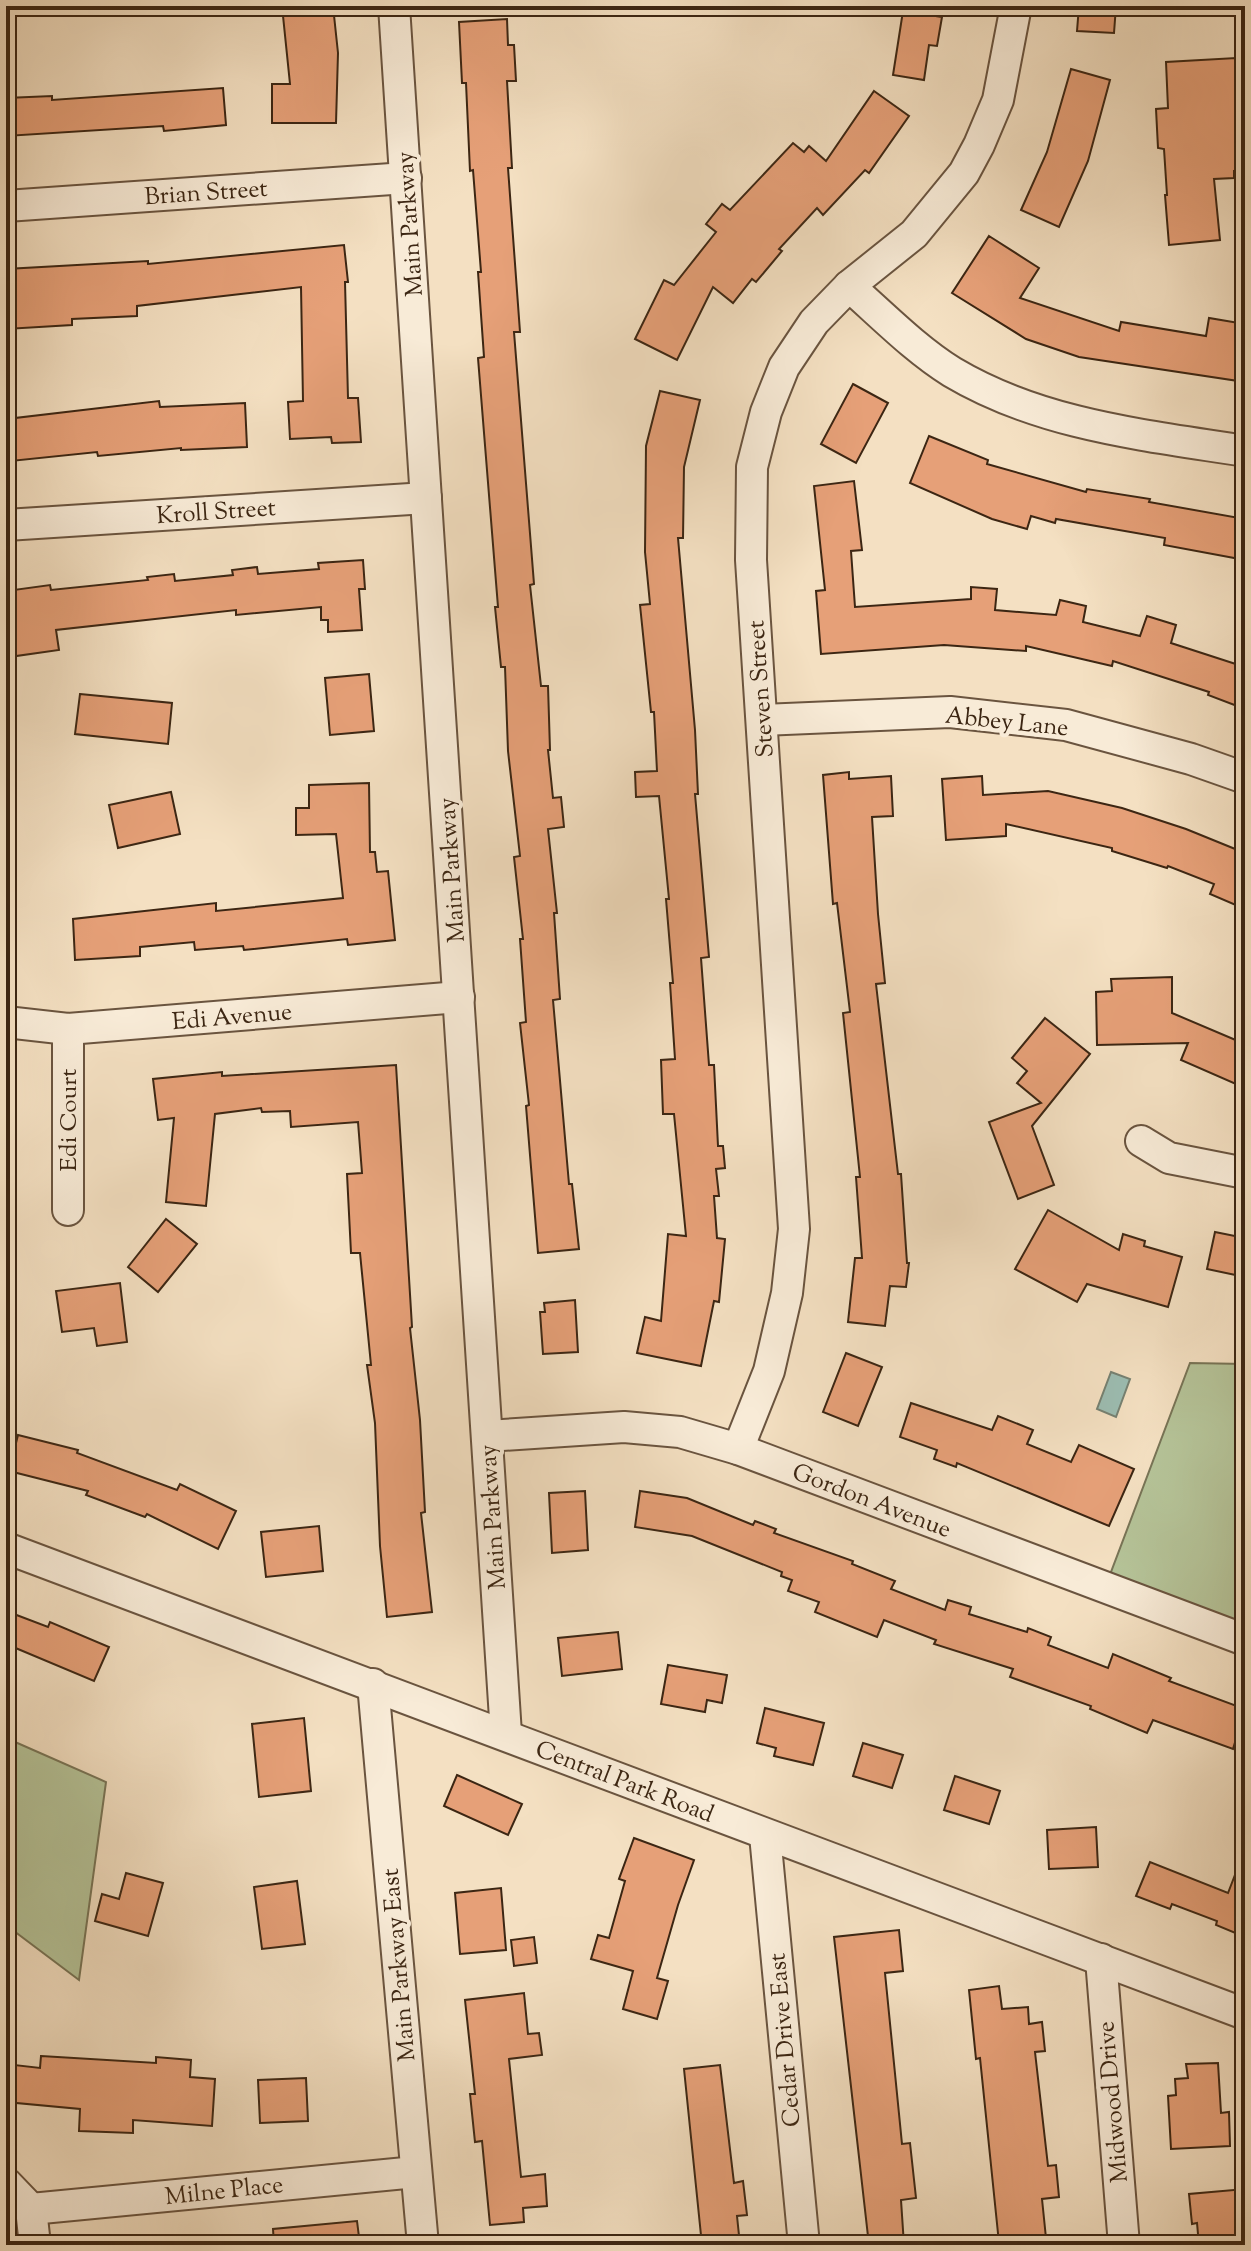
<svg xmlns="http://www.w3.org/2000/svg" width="1251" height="2251" font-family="'Sorts Mill Goudy',serif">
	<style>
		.green { fill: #b5c398; stroke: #787456; stroke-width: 2 }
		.water { fill: #9cbdb2; stroke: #768172; stroke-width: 2 }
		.building { fill: #e6a078; stroke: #3c2613; stroke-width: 2 }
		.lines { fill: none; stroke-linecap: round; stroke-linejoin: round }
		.minor-casing { stroke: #6a543f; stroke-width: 34 }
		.minor { stroke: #f8ebd7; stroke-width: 30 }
		.labels { text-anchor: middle; stroke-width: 8; stroke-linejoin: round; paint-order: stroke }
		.street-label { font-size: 24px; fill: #3c2613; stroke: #f8ebd7 }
	</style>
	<rect width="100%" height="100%" fill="#f4e0c2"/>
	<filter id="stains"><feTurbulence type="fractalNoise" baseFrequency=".0025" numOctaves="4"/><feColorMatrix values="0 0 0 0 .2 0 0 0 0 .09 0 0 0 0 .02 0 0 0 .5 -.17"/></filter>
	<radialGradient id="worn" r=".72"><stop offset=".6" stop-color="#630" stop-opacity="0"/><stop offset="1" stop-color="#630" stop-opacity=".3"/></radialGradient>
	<g class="green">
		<path d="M1190,1363l55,1v268l-137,-52z"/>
		<path d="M6,1738l100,44 -27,198 -73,-55z"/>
	</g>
	<path class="water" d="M1111,1372l19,7 -14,38 -19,-8z"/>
	<g class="building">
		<path d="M282,6h51l5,47 -2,70h-64v-39h18z"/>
		<path d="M1079,6h37l-2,27 -37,-2z"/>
		<path d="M903,11l39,6 -5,29 -8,-1 -5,35 -31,-5z"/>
		<path d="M507,19l1,26h6l2,36h-9l5,87h-4l12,164h-6l20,252 -4,1 11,101h7l2,64h-2l5,48 8,-1 3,30 -16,2 9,84h-3l6,86 -7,1 16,184h3l7,65 -41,4 -12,-147 3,-1 -9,-82 6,-1 -6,-83h3l-9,-82 6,-1 -12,-105 -3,-84h-4l-6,-60h3l-20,-249 6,-1 -6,-85h3l-8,-102 -3,1 -4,-88h-4l-3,-61z"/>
		<path d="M1236,58l3,45h6v67l-11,1v7l-20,1 6,61 -51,5 -4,-50h2l-3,-46 -6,-1 -2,-39 12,-1 -2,-46z"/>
		<path d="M1071,69l39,11 -22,81 -29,66 -38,-17 26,-58z"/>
		<path d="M223,88l3,37 -62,6 -1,-5 -157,10v-38l46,-2v4z"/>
		<path d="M874,91l35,25 -40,57 -4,-3 -42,45 -6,-7 -38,41 3,2 -26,31 -4,-3 -19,24 -20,-16 -36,73 -42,-21 29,-59 10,5 42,-53 -10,-8 16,-20 8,6 63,-67 11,9 5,-6 17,15z"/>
		<path d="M989,236l50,32 -19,30 99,33 2,-9 85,14 3,-18 36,6v58l-166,-25 -53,-18 -74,-46z"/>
		<path d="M344,245l4,37h-3l3,116h10l3,44 -29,1 -1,-6 -41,2 -2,-37 15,-1 -2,-114 -164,19v10l-65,3v6l-66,4v-60l142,-8v3z"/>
		<path d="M853,384l35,19 -32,60 -35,-19z"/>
		<path d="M660,391l40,9 -16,67 -1,71h-5l17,192 3,64h-3l14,163 -8,1 8,107h5l4,81h5l2,22 -9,1 3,27h-5l3,42 8,1 -6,63 -5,-1 -13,65 -64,-13 8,-36 16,4 7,-87 18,2 -12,-122h-11l-2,-54 14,-1 -5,-76h3l-7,-84h3l-10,-103 -23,1 -1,-25 22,-1 -3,-59h-3l-11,-107 10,-1 -5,-52 1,-106z"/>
		<path d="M159,401l1,6 85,-4 2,44 -66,3v-2l-83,8 -1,-4 -86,9 -4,-42z"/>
		<path d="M929,436l59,24 -1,4 99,28 1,-3 63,10 -1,3 96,17v41l-81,-15 1,-7 -109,-19 -1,4 -24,-7 -4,13 -35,-10 -82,-36z"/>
		<path d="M854,481l8,69 -11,1 4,56 116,-8v-12l26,2 -2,21 61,5 4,-15 26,6 -3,16 57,14 7,-20 29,9 -5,18 74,24v42l-37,-14 1,-3 -96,-31 -1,5 -86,-20v5l-82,-6 -123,9 -5,-63 9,-1 -11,-104z"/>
		<path d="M363,560l2,29h-6l3,41 -34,2v-12h-7v-13l-85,8v-5l-180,20 3,20 -43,6 -4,-24 -6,1v-42l44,-6 1,5 97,-10 -1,-3 27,-3 1,7 58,-6 -1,-5 25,-3 1,7 61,-5 -1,-6z"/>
		<path d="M369,674l5,57 -44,4 -5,-57z"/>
		<path d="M80,694l92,9 -4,41 -93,-10z"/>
		<path d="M849,772v7l42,-3 2,40 -21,1 6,97 7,69 -9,1 22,190h3l6,89h2l-3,24 -16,-1 -5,40 -37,-4 7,-64h7l-6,-81h4l-17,-164 7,-1 -13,-109 -4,1 -10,-129z"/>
		<path d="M982,776l1,19 65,-4 74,17 64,21 59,24v56l-35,-15 4,-10 -46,-18 -1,2 -55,-17v-3l-106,-24v12l-60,4 -4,-61z"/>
		<path d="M369,783l1,69h5l2,20 11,-1 7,69 -47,5 -1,-6 -103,11 -1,-4 -48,4 -1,-8 -54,5v9l-65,4 -2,-41 143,-16v8l127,-13 -7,-64 -40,1v-27h13v-23z"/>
		<path d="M171,792l9,42 -62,14 -9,-43z"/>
		<path d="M1172,977v36l73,31v44l-64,-28 7,-17 -91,2 -1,-53 16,-1 -1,-12z"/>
		<path d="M1045,1018l45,36 -58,72 22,59 -36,14 -29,-77 52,-19 -24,-20 10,-12 -15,-13z"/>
		<path d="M396,1065l16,262 -2,1 10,92 5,92 -4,1 11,99 -45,5 -7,-71 -5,-123 -8,-58h4l-11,-112h-9l-4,-79 15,-1 -4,-51 -67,5 -1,-16 -28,1 -1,-4 -46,6 -9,92 -40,-4 8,-84 -16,2 -5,-41 69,-7v4z"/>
		<path d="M1048,1210l71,40 4,-16 22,7 -1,5 38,11 -14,50 -81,-23 -10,18 -62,-33z"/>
		<path d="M166,1219l31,25 -39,48 -30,-25z"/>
		<path d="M1215,1232l30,6v39l-38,-8z"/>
		<path d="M120,1283l7,59 -30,4 -3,-18 -32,4 -6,-41z"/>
		<path d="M575,1300l3,52 -35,2 -3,-42h5l-1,-9z"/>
		<path d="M846,1353l36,14 -24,59 -35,-14z"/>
		<path d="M911,1403l81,27 6,-14 35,14 -6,14 44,18 8,-17 55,24 -25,57 -152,-63 -1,4 -22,-8 3,-9 -37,-13z"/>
		<path d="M18,1435l60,15 -1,3 100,37 3,-6 56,27 -18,38 -71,-35 -2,3 -59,-22 2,-4 -79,-20z"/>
		<path d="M585,1491l3,59 -36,3 -3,-60z"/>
		<path d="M640,1491l47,7 66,27 2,-4 21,8 -2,4 79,28 -1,3 43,17 -4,8 54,21 3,-10 23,7 -2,7 58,18 1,-4 23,9 -3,8 60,23 5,-14 58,24 -2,3 76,28 -12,40 -80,-29 -6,13 -57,-24 1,-3 -81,-29 3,-8 -79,-25 2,-4 -52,-20 -7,17 -62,-25 4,-10 -31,-11 4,-11 -11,-4 1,-4 -90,-36 -57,-9z"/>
		<path d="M319,1526l4,45 -57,6 -5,-45z"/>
		<path d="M6,1611l42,16 2,-5 59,25 -15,34 -88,-37z"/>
		<path d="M618,1632l4,37 -60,7 -4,-38z"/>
		<path d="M668,1665l59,10 -5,28 -15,-3 -2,12 -44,-8z"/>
		<path d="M765,1708l59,15 -11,42 -39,-9 2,-8 -19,-5z"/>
		<path d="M304,1718l7,73 -52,6 -7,-73z"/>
		<path d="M863,1743l40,12 -11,33 -39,-12z"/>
		<path d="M457,1775l65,29 -14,31 -64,-29z"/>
		<path d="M955,1776l45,15 -11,33 -45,-14z"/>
		<path d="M1096,1827l2,40 -49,2 -2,-39z"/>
		<path d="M634,1838l60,22 -16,45 -21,73 11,3 -11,38 -34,-10 10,-38 -42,-12 7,-24 11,3 16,-57 -6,-2z"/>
		<path d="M1243,1854l2,83 -29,-12 1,-4 -45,-17 -2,5 -34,-13 14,-34 78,31z"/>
		<path d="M126,1873l37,10 -15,53 -53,-15 7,-27 17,5z"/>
		<path d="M297,1881l8,63 -43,5 -8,-62z"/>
		<path d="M501,1888l5,62 -46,4 -5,-61z"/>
		<path d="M899,1930l4,41 -18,2 17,171 8,-1 6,55 -15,2 3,45h-35l-35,-308z"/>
		<path d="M534,1937l3,26 -23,3 -3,-26z"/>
		<path d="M999,1986l3,23 26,-2 1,17 13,-2 3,29 -10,1 13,114 8,-1 3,32 -17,2 4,39 -47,5 -19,-185 -4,1 -7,-69z"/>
		<path d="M524,1993l4,41 11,-1 3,22 -33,4 12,118 24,-3 2,32 -24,2 1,14 -34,3 -8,-84 -7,1 -5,-48h5l-10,-94z"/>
		<path d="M41,2056l115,7v-6l35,3 -1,17 25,2 -3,47 -79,-6v13l-54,-2 1,-22 -74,-7v-38l34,4z"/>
		<path d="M1218,2063l3,50 8,-1 1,34 -59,3 -3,-53 8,-1 -1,-16 13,-1 -2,-14z"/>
		<path d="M720,2065l14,118 9,-2 4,34 -10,1 3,29h-38l-18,-176z"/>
		<path d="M306,2078l2,43 -48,2 -2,-43z"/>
		<path d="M1245,2189v56h-46l-2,-22 -5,1 -3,-30z"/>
		<path d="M357,2221l3,24h-86l-1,-16z"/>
	</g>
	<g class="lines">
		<g class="minor-casing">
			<g id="minor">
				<path d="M394,6l112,1728"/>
				<path d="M6,206l400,-28"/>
				<path d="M849,286c33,29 66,63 103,86 89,53 192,63 293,79"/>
				<path d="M6,525l420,-27"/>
				<path d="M762,720l188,-8 116,13 125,34 54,19"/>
				<path d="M6,1022l62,7 391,-32"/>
				<path d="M1141,1141l28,17 76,15"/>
				<path d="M68,1210v-181"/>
				<path d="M487,1436l137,-9 56,5 58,17 507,191"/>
				<path d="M738,1449l31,-78 18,-78 7,-64 -43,-669 1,-93 14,-55 18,-45 30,-45 35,-36 65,-52 50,-61 15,-28 19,-45 18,-94"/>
				<path d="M6,1548l1239,466"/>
				<path d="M373,1684l50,561"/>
				<path d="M765,1835l39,410"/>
				<path d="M1101,1959l23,286"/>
				<path d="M6,2183l25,26 4,36"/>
				<path d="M31,2209l385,-37"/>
			</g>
		</g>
		<use href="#minor" class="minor"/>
	</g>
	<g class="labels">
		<g class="street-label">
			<text transform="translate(206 192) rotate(-4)" y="8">Brian Street</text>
			<text transform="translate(409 224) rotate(-94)" y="8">Main Parkway</text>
			<text transform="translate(216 511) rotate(-4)" y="8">Kroll Street</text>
			<text transform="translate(760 689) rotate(-94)" y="8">Steven Street</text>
			<text transform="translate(1007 721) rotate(6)" y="8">Abbey Lane</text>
			<text transform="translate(451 870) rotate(-94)" y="8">Main Parkway</text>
			<text transform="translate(232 1016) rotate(-5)" y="8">Edi Avenue</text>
			<text transform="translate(68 1120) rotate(-90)" y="8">Edi Court</text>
			<text transform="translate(872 1500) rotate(21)" y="8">Gordon Avenue</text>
			<text transform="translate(492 1517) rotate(-94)" y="8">Main Parkway</text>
			<text transform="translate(625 1781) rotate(21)" y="8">Central Park Road</text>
			<text transform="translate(398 1965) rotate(-95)" y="8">Main Parkway East</text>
			<text transform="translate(784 2040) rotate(-95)" y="8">Cedar Drive East</text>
			<text transform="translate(1112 2102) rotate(-95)" y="8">Midwood Drive</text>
			<text transform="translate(224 2190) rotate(-6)" y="8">Milne Place</text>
		</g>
	</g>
	<rect width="1251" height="2251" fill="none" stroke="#f4e0c2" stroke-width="32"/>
	<rect x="8" y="8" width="1235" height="2235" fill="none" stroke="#3c2613" stroke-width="4"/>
	<rect x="16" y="16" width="1219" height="2219" fill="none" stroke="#3c2613" stroke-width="2"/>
	<rect width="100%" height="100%" filter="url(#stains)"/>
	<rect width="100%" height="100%" fill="url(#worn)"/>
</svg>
